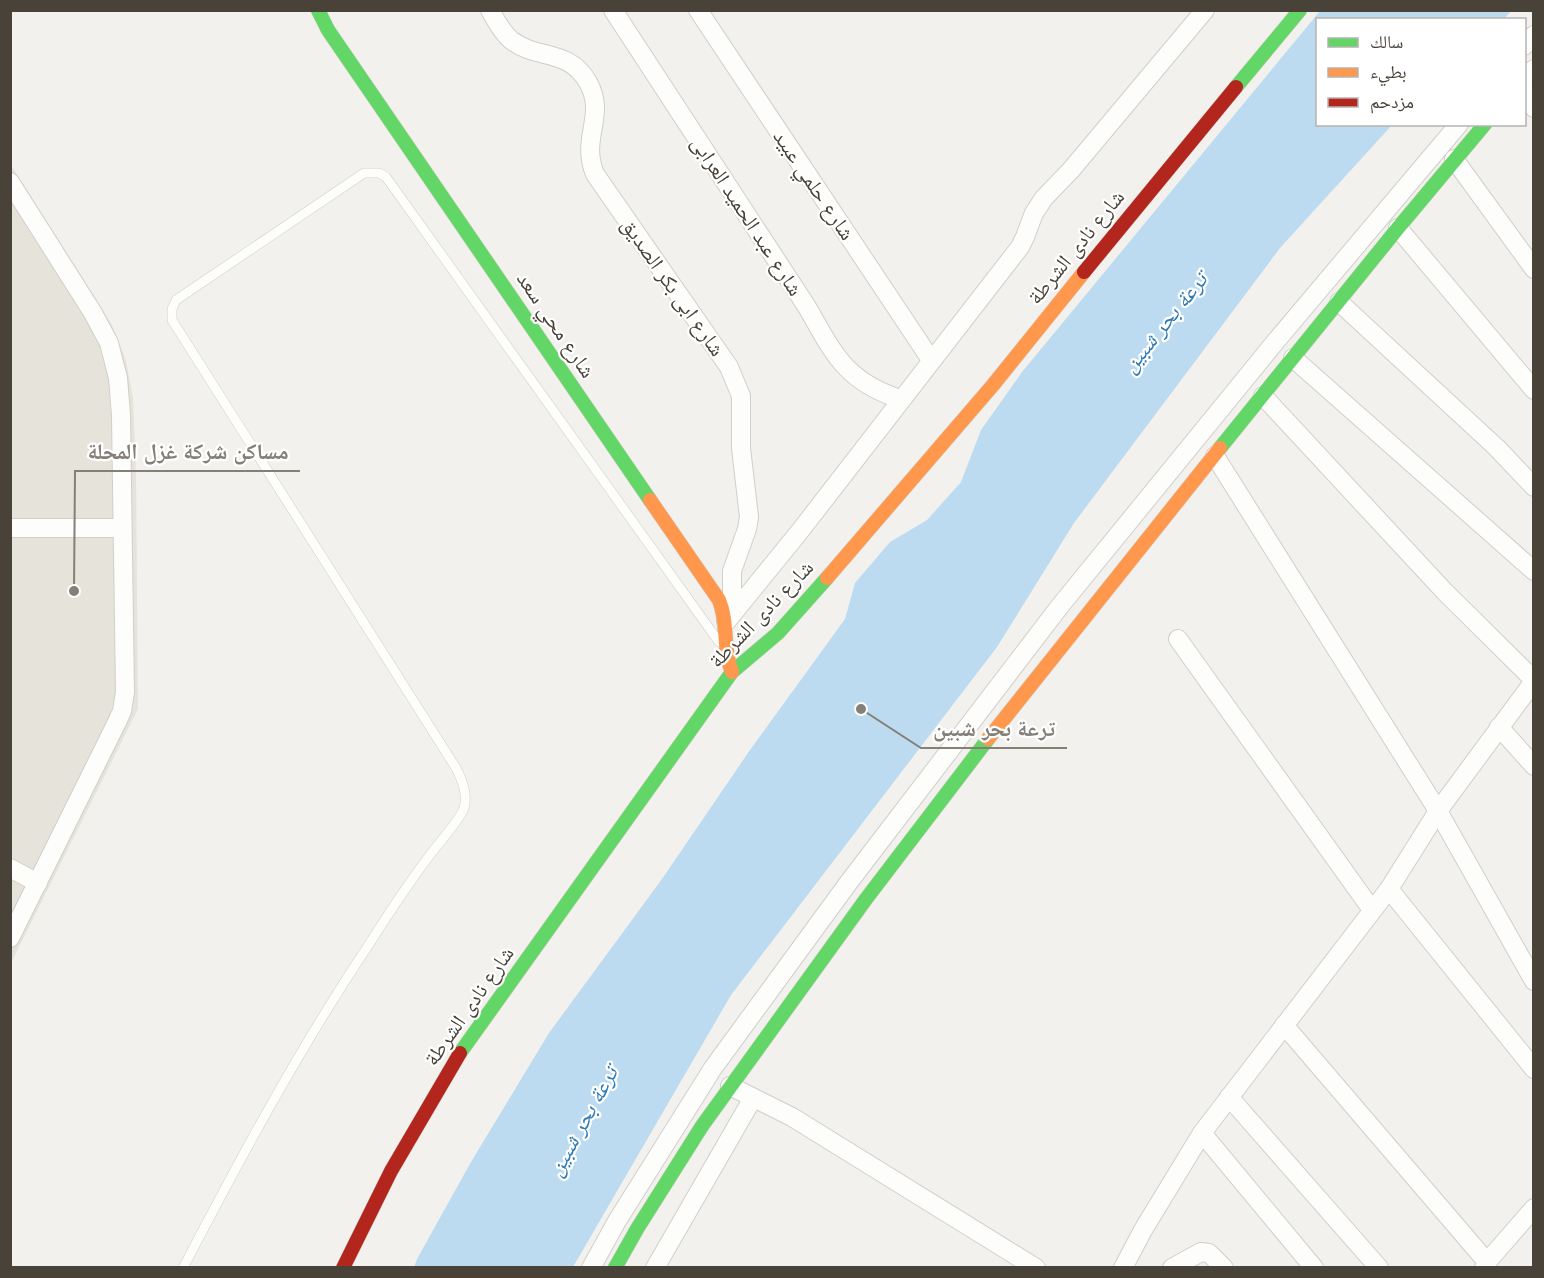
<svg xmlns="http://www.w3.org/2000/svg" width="1544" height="1278" font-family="Helvetica,'Noto Naskh Arabic',sans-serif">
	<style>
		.residential { fill: #e6e3da }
		.water { fill: #bddbf0 }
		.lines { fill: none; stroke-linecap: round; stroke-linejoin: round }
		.lane-casing { stroke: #d0cfca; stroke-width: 10 }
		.street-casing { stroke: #d0cfca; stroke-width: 20 }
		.fast-casing { stroke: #d2cec4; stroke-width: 15 }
		.slow-casing { stroke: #d2cec4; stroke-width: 15 }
		.jam-casing { stroke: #d2cec4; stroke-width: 15 }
		.lane { stroke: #fdfdfc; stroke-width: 9 }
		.street { stroke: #fdfdfc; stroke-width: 18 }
		.fast { stroke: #63d668; stroke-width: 14 }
		.slow { stroke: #ff974d; stroke-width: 14 }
		.jam { stroke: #b3261e; stroke-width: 14 }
		.labels { text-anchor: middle; stroke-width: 4.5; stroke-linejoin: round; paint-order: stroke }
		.street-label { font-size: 21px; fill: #494238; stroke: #fff }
		.water-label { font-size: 22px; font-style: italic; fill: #2f7bb7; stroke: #fff }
		.leader { fill: none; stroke: #847f77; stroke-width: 2 }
		.callout-dot { fill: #847f77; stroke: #fff; stroke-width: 2 }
		.callout-label { font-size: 22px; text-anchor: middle; font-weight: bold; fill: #847f77; stroke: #fff; stroke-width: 4.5; stroke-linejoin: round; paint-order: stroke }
	</style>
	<rect width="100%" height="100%" fill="#f2f1ed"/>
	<path class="residential" d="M11,165l101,160 14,36 7,37 3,75 2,236 -127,254z"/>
	<path class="water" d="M1320,11h191l-8,9h-185v104l74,1 -112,123 -206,275 -77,124 -266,348 -158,272h-159l3,-8 54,-97 78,-129 113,-154 88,-129 95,-131 10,-36 35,-41 37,-22 34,-38 20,-52 41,-58z"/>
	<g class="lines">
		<g class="lane-casing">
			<path id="lane" d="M183,1268c57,-109 115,-217 183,-319 19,-30 39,-61 61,-90 8,-12 34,-40 37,-51 4,-14 -2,-28 -8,-40l-284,-448v-11l4,-9 188,-127h15l7,4 333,465"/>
		</g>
		<g class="street-casing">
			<g id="street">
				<path d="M490,10c6,11 12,22 21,30 27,21 58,7 78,44 17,33 -9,54 6,90l134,193 12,29v52l8,69 -2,12 -15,42v26l-5,22"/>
				<path d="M613,10l194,297c27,47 38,74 93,92"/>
				<path d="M698,10l233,350"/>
				<path d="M1524,46l10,-11"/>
				<path d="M1524,80l10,-11"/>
				<path d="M1524,90l10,18"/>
				<path d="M1454,159l80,110"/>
				<path d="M10,182l83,131 16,30 9,35 3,37 4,277 -3,19 -4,9 -108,218"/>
				<path d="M1398,228l136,162"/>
				<path d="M1339,302l158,146 37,39"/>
				<path d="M1293,358l241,213"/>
				<path d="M1263,396l182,196 89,88"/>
				<path d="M1215,456l223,355 96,170"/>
				<path d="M10,528h112"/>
				<path d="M726,622l74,-91 220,-284 5,-10 9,-24 10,-15 27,-28 134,-160"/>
				<path d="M1178,639l194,271"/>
				<path d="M1499,727l35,39"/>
				<path d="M10,868l28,15"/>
				<path d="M1389,889l145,180"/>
				<path d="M1284,1025l203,237 -3,6"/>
				<path d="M730,1086l62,31 244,151"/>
				<path d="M1229,1097l150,171"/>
				<path d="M1202,1133l112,135"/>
				<path d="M1487,1262l47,-54"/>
				<path d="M591,1268l26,-47 96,-153 136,-186 211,-276 216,-265 183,-217"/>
				<path d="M655,1268l98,-170"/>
				<path d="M1123,1268l20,-38 59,-97 187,-244 49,-78 96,-130"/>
				<path d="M1172,1268l29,-16 8,1 15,15"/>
			</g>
		</g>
		<g class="fast-casing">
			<g id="fast">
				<path d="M318,10l10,20 322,470"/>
				<path d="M1236,87l64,-77"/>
				<path d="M1220,448l178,-220 87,-104"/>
				<path d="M460,1053l272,-381 46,-39 49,-55"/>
				<path d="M615,1268l22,-39 65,-103 164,-227 122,-160"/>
			</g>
		</g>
		<g class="slow-casing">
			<g id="slow">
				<path d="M650,500l69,100c10,24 3,49 13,72"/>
				<path d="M827,578l166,-193 91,-113"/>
				<path d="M988,739l232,-291"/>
			</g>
		</g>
		<g class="jam-casing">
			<g id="jam">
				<path d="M1084,272l152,-185"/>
				<path d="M343,1268l48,-97 69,-118"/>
			</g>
		</g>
		<use href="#lane" class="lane"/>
		<use href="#street" class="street"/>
		<use href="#fast" class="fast"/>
		<use href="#slow" class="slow"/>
		<use href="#jam" class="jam"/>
	</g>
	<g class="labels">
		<g class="street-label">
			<text transform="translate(814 185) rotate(56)" y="7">شارع حلمي عبيد</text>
			<text transform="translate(747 216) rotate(57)" y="7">شارع عبد الحميد العرابى</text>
			<text transform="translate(1076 247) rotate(-51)" y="7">شارع نادى الشرطة</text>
			<text transform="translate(673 287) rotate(55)" y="7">شارع ابى بكر الصديق</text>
			<text transform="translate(556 325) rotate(56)" y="7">شارع محي سعد</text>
			<text transform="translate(761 614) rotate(-46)" y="7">شارع نادى الشرطة</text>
			<text transform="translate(469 1006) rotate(-55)" y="7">شارع نادى الشرطة</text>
		</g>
		<g class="water-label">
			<text transform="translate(1164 322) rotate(-51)" y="8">ترعة بحر شبين</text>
			<text transform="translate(582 1121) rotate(-61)" y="8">ترعة بحر شبين</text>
		</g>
	</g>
	<path class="leader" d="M74 591L75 471H300M861 709L921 748H1067"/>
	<g class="callout-dot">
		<circle cx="74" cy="591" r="6"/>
		<circle cx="861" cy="709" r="6"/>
	</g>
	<g class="callout-label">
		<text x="188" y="459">مساكن شركة غزل المحلة</text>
		<text x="994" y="736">ترعة بحر شبين</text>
	</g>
	<rect width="1544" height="1278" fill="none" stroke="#494238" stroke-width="24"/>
	<rect x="1316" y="18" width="210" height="108" fill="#ffffff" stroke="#b6b3af" stroke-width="1.5"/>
	<rect x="1328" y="38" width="30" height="9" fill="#63d668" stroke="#b6b3af" stroke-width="1.5"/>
	<text x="1370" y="48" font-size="18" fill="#494238">سالك</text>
	<rect x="1328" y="68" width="30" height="9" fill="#ff974d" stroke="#b6b3af" stroke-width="1.5"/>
	<text x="1370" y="78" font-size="18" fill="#494238">بطيء</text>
	<rect x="1328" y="98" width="30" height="9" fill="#b3261e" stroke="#b6b3af" stroke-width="1.5"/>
	<text x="1370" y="108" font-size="18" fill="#494238">مزدحم</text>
</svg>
